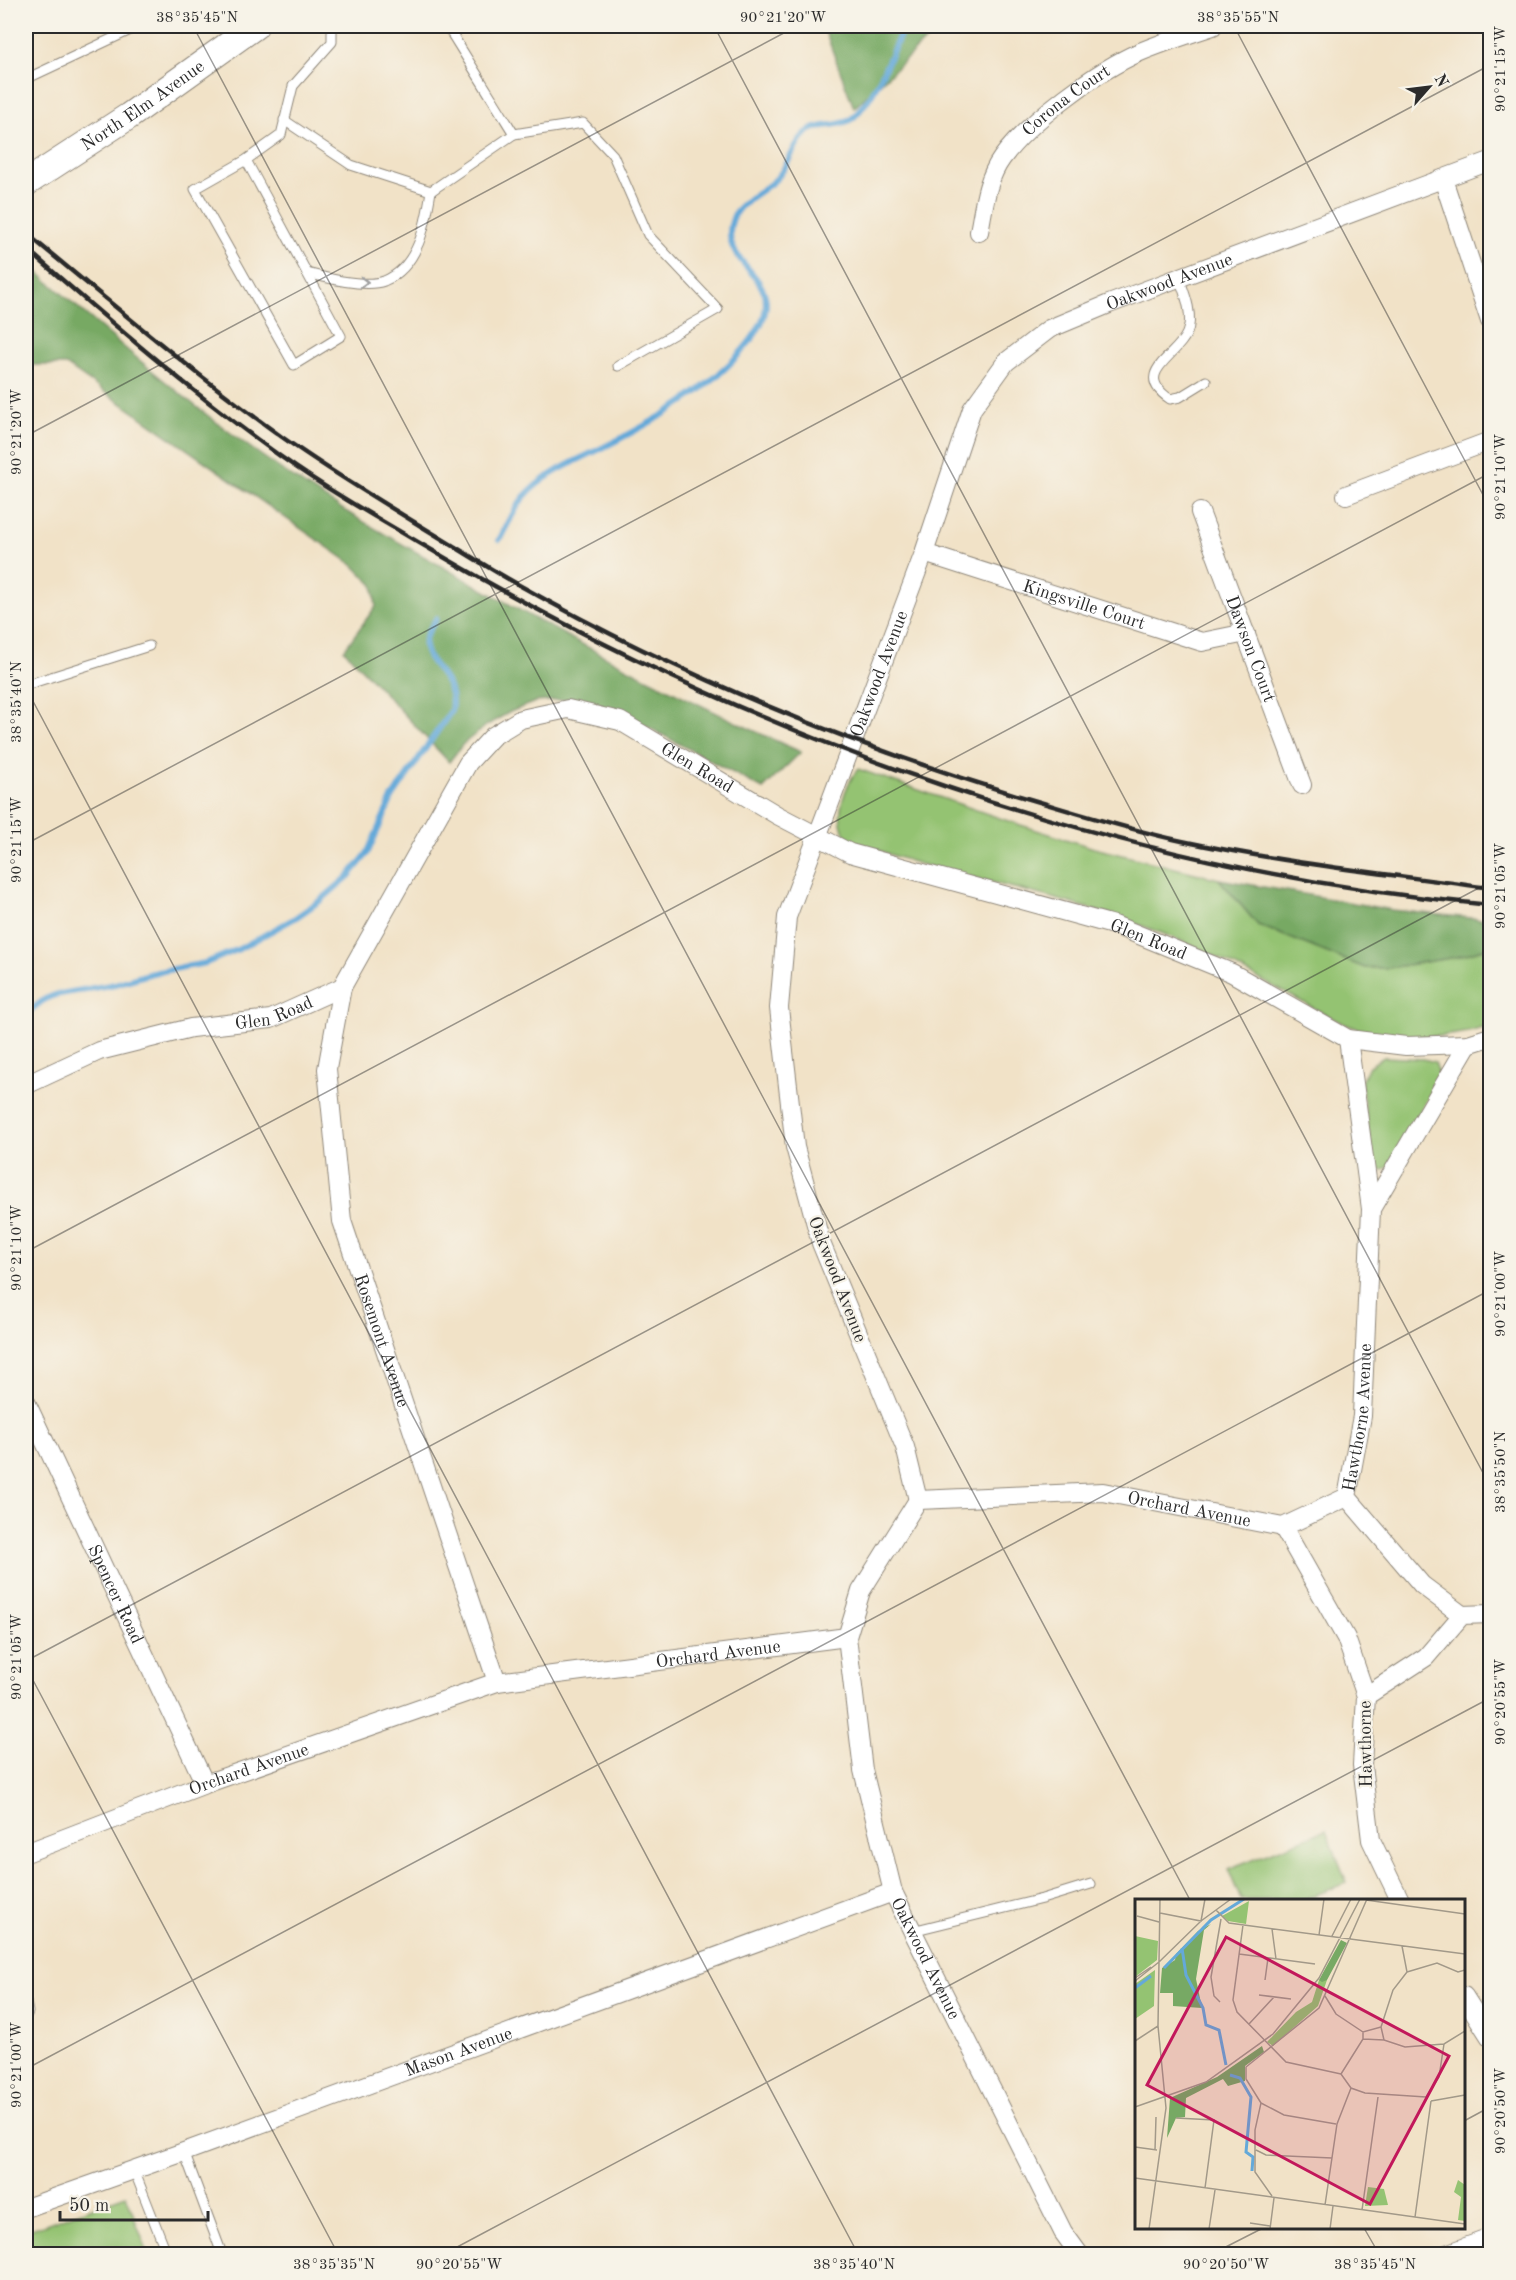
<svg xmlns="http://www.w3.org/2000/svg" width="1516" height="2280" font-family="'Old Standard TT',serif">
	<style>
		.green { fill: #94c372; stroke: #60774e; stroke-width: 1.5 }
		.forest { fill: #77a964; stroke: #516a48; stroke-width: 1.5 }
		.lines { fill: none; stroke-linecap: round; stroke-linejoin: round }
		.stream { stroke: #64a9d9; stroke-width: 6 }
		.service-casing { stroke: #8e8679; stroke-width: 11 }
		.minor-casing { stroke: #8e8679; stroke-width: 20 }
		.secondary-casing { stroke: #8e8679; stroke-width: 28 }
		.service { stroke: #fff; stroke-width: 9 }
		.minor { stroke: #fff; stroke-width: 18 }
		.secondary { stroke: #fff; stroke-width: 26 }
		.rail { stroke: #2b2b2b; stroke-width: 4.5 }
		.oneway { stroke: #a0a0a0 }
		.ticks { fill: none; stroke: #2b2b2b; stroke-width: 1.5; stroke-opacity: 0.45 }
		.labels { text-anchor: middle; stroke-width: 4.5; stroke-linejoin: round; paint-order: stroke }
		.street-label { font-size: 18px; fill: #2b2b2b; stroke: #f7f3e8 }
		.inset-river { fill: none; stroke: #64a9d9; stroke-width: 3 }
		.inset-road { fill: none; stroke: #a29989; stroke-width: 1.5 }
		.view { fill: #c2185b; fill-opacity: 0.15; stroke: #c2185b; stroke-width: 3 }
		.inset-edge { fill: none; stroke: #2b2b2b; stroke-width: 3 }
		.neatline { fill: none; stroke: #2b2b2b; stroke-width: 2 }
		.ticks-label { font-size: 15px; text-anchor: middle; fill: #2b2b2b }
	</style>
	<rect width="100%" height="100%" fill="#f7f3e8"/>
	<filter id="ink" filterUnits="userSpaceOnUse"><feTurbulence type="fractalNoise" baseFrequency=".0167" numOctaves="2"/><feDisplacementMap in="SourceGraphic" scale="12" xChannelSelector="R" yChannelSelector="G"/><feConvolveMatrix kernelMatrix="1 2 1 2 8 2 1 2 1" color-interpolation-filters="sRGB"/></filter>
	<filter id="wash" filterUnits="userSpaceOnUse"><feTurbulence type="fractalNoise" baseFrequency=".008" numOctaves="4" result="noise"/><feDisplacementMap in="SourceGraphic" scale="24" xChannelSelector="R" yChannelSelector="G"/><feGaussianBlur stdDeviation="1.35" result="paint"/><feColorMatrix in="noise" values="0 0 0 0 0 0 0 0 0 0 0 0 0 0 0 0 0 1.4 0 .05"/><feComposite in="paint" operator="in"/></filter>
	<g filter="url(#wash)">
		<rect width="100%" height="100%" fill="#f1e2c7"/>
		<g class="green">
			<path d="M858,769l153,53 83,26 125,31 39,46 107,43h23l68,-11 34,-10v79c-45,15 -104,15 -148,-3 -60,-31 -120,-67 -183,-91 -52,-20 -104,-34 -157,-47 -43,-11 -85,-20 -127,-36 -8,-3 -22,-6 -28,-13 -15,-17 -1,-52 11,-67z"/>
			<path d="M1384,1057l40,2 11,3 5,15 -51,89 -6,4 -7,-1 -3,-5 -12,-82 8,-16z"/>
			<path d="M1326,1830l21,53 -45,17h-61l-13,-31z"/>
			<path d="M126,2195l22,59h-122v-23z"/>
		</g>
		<g class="forest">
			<path d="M823,26h118l-87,82z"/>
			<path d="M26,262c83,73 167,147 259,210 61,42 126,77 190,113 106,60 215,118 326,167l-38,37 -141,-76 -47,-14 -40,3 -25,10 -23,13 -24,19 -14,18 -105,-112 32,-44 -3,-21 -20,-20 -287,-200h-38l-2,3z"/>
			<path d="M1219,879l173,31 98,10v27l-34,10 -68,11h-23l-107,-43z"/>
		</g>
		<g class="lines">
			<g class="stream">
				<path d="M499,540c8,-13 15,-31 25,-43 22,-25 55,-37 84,-52 51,-26 102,-55 139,-100 57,-70 -35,-74 -14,-127 6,-17 30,-26 43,-39 14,-13 17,-38 33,-48 14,-9 32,-2 46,-15 25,-26 33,-60 50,-90"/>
				<path d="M26,1014l19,-15 10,-4 60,-11 37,-11 54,-10 33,-14 56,-31 26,-18 28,-24 18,-22 25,-56 59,-87c7,-37 -31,-46 -26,-72 1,-6 8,-14 11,-20"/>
			</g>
		</g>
	</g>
	<g filter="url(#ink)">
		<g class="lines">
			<g class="service-casing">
				<g id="service">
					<path d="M26,79l113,-53"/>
					<path d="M284,120l67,45 80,26 83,-57 -67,-108"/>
					<path d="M514,134l69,-11 30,32 35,80 70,74 -100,57"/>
					<path d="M246,160l95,176 -47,29 -99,-176 51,-29 35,-25 12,-49 39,-44v-16"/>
					<path d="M307,273c19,5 58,15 77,8 35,-14 42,-58 47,-90"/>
					<path d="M1179,278c6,16 15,38 8,55 -10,24 -56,40 -17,66l10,-2 26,-16"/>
					<path d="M26,683h6l117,-37"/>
					<path d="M912,1931l130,-32 49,-15"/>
					<path d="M26,2002l2,10 -2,4"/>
					<path d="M184,2152l38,102"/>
					<path d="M134,2170l33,84"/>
				</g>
			</g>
			<g class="minor-casing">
				<g id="minor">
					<path d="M1443,179l47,142"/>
					<path id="s1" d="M979,232c5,-25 7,-52 23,-74 26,-36 96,-88 138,-106 24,-10 49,-18 73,-26"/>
					<path d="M1346,495l144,-54"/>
					<path id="s2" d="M1200,512l102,273"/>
					<path id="s3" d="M924,553l278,89 44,-9"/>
					<path id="s4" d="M342,987l-15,82 15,152 155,461"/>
					<path d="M1348,1039l23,170"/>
					<path id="s5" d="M26,1085l73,-34 92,-23 80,-9 71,-32 126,-224 25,-27 28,-17 47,-10 52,12 157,94 73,38 267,73 115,47 116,66 58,7 62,-2 22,-7"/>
					<path id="s6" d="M26,1402l179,382"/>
					<path id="s7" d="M918,1500l-13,-53 -84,-204 -26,-96 -16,-139 8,-91 137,-364 48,-144 34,-47 43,-33 60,-25 381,-143"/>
					<path id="s8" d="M918,1500l-57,91 -14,46 16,133 30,122 170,340 16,22"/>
					<path id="s9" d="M918,1500l185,-8 180,35 64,-30"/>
					<path d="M1283,1527l63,111 20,58 -4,69 9,75 29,60"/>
					<path id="s10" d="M1462,1615l-40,-30 -75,-88 15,-81 9,-207 97,-165"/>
					<path d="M1366,1696l60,-39 36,-42 28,-1"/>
					<path id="s11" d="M26,1853l179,-69 292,-102 350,-45"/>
					<path d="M1464,1996l26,41"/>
					<path id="s12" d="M26,2208l158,-56 709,-260"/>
					<path d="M1447,2254l43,-16"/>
				</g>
			</g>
			<g class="secondary-casing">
				<g id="secondary">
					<path id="s13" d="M26,183l103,-67 126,-90"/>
				</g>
			</g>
			<use href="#service" class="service"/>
			<use href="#minor" class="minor"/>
			<use href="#secondary" class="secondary"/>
			<g class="rail">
				<path d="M26,233c84,69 167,140 256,204 49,35 101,66 152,97 28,17 56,35 85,51 156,88 326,158 497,210 55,16 110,34 166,46 102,22 206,33 308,47"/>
				<path d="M26,248c82,72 165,144 254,208 53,38 111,70 167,103 317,184 678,312 1043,346"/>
			</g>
		</g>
		<defs><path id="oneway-chevron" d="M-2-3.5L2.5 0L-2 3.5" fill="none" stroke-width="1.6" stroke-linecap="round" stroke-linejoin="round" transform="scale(1.5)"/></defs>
		<use class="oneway" href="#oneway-chevron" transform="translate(364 282)"/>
	</g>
	<path class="ticks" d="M193,26l997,1874M714,26l776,1460M1234,26l256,482M26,27l3,-1M26,436l771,-410M26,688l832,1566M26,844l1464,-779M26,1252l1464,-779M26,1661l1464,-779M26,1667l312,587M26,2069l1464,-779M1464,2121l26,-14M1364,2228l15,26M444,2254l1046,-556M1212,2254l51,-26"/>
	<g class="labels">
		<g class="street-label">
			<text dy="6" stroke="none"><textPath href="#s1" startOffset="165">Corona Court</textPath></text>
			<text dy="6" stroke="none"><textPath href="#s13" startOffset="140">North Elm Avenue</textPath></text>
			<text dy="6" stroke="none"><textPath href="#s7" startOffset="1388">Oakwood Avenue</textPath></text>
			<text dy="6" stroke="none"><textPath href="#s3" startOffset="168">Kingsville Court</textPath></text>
			<text dy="6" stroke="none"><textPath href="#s2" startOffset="146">Dawson Court</textPath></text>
			<text dy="6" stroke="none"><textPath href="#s7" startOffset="866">Oakwood Avenue</textPath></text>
			<text dy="6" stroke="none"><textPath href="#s5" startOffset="852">Glen Road</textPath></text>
			<text dy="6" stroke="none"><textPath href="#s5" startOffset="1338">Glen Road</textPath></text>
			<text dy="6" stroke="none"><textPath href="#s5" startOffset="260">Glen Road</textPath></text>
			<text transform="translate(838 1279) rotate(69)" y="6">Oakwood Avenue</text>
			<text dy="6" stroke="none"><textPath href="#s4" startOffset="362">Rosemont Avenue</textPath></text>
			<text dy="6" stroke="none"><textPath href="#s10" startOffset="246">Hawthorne Avenue</textPath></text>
			<text dy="6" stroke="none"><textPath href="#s9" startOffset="273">Orchard Avenue</textPath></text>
			<text dy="6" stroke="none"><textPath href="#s6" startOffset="212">Spencer Road</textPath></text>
			<text dy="6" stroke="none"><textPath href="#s11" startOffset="724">Orchard Avenue</textPath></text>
			<text transform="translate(1365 1744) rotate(-91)" y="6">Hawthorne</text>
			<text dy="6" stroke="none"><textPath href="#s11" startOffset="238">Orchard Avenue</textPath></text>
			<text dy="6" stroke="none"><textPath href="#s8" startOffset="489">Oakwood Avenue</textPath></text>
			<text dy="6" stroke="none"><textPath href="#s12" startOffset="460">Mason Avenue</textPath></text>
		</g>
	</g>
	<g transform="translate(1135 1899)">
		<rect width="330" height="330" fill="#f1e2c7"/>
		<path d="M114,2l-3,23 -18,-3 -6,-5zM0,37l23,5 -1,19 -22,17zM20,71l-1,36 -19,13v-35zM184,81h8l-9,26 -45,40 -6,-4 29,-30 16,-10zM323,281l7,5v36l-7,-1 3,-23 -7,-5zM233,288l16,2 4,16 -23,1z" fill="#94c372"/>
		<path d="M76,25l-7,6 -8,49 6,29 -29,-2v-13h-13l2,-25 13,-8 1,-6 22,-23zM206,41l6,3 -20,37 -5,2 -3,-2zM127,147l2,6 -19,14v15l-17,5 -5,-7 -37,19 -1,19 -9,1 -9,20 3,-40 47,-21z" fill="#77a964"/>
		<path class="inset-river" d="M47,49l4,27 17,33 3,17 13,5 7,35M29,69l47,-48 33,-21M0,89l16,-12M95,176l10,3 11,19 -5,55 7,5 -1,14"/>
		<path class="inset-road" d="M231,1l99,14M81,11l13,13 236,31M25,14l41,8 4,-22M2,17l22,6M108,26l-10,75 4,12 49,50 55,12M137,30l4,30M184,36l5,-36M197,37l19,-37M104,55l76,10M272,73l30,-9 21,9 7,-2M0,79l16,-11M130,81l3,-22M0,82l24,-19 1,-63M124,96l32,4M190,97l11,18 27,18 18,-5M85,103l-6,-6 -3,-19 10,-58M114,125l25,-27M228,140l21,1 21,7 39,-3 21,-13M249,141l-3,-13 12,-37 14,-18 -5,-26M0,142l23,-15M206,175l10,14 14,5 61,4M206,175l22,-35v-7M291,198l13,-20 5,-33M296,202l34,-6M126,204l23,12 52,9M0,208l71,-25 67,-48 46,-56 41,-79M41,219l38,2 -9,68M0,248l22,3M20,251l1,-33M121,251l10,5 66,3M0,279l330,46M137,297l-17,-24v-42l6,-27 -15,-24v-12l73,-59 48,-109M190,306l12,-81 14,-36M227,311l16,-113M280,318l16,-116M115,324l20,3M14,330l17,-121 -8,-82 1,-64 42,-41 30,-22M74,330l6,-39M135,330l4,-31M195,330l3,-23"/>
		<path class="view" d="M91,38l223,119 -79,148 -223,-119z"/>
		<rect width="330" height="330" class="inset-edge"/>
	</g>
	<rect width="1516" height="2280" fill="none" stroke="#f7f3e8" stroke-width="66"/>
	<g transform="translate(1429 87) rotate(62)" stroke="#f7f3e8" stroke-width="4.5" paint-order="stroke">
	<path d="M0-4.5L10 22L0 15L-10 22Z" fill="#2b2b2b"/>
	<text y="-9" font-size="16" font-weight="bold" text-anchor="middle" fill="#2b2b2b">N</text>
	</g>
	<path d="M60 2211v9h148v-9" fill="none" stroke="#2b2b2b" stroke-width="3"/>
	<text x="69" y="2211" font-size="18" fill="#2b2b2b" stroke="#f7f3e8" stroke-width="4.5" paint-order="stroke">50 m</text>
	<rect x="33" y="33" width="1450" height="2214" class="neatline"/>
	<g class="ticks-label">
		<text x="197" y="22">38°35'45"N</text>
		<text x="783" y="22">90°21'20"W</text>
		<text x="1238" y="22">38°35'55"N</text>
		<text transform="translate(1500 69) rotate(-90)" y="5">90°21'15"W</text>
		<text transform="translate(16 432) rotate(-90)" y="5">90°21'20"W</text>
		<text transform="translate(1500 477) rotate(-90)" y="5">90°21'10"W</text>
		<text transform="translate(16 702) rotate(-90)" y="5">38°35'40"N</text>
		<text transform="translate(16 840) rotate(-90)" y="5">90°21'15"W</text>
		<text transform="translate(1500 886) rotate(-90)" y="5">90°21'05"W</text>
		<text transform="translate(16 1248) rotate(-90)" y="5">90°21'10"W</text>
		<text transform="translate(1500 1294) rotate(-90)" y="5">90°21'00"W</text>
		<text transform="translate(1500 1472) rotate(-90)" y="5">38°35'50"N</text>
		<text transform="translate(16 1657) rotate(-90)" y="5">90°21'05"W</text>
		<text transform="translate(1500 1702) rotate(-90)" y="5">90°20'55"W</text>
		<text transform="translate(16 2065) rotate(-90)" y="5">90°21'00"W</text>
		<text transform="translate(1500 2111) rotate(-90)" y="5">90°20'50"W</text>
		<text x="334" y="2269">38°35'35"N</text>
		<text x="459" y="2269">90°20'55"W</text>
		<text x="854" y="2269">38°35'40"N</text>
		<text x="1226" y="2269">90°20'50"W</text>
		<text x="1375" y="2269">38°35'45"N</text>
	</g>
</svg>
